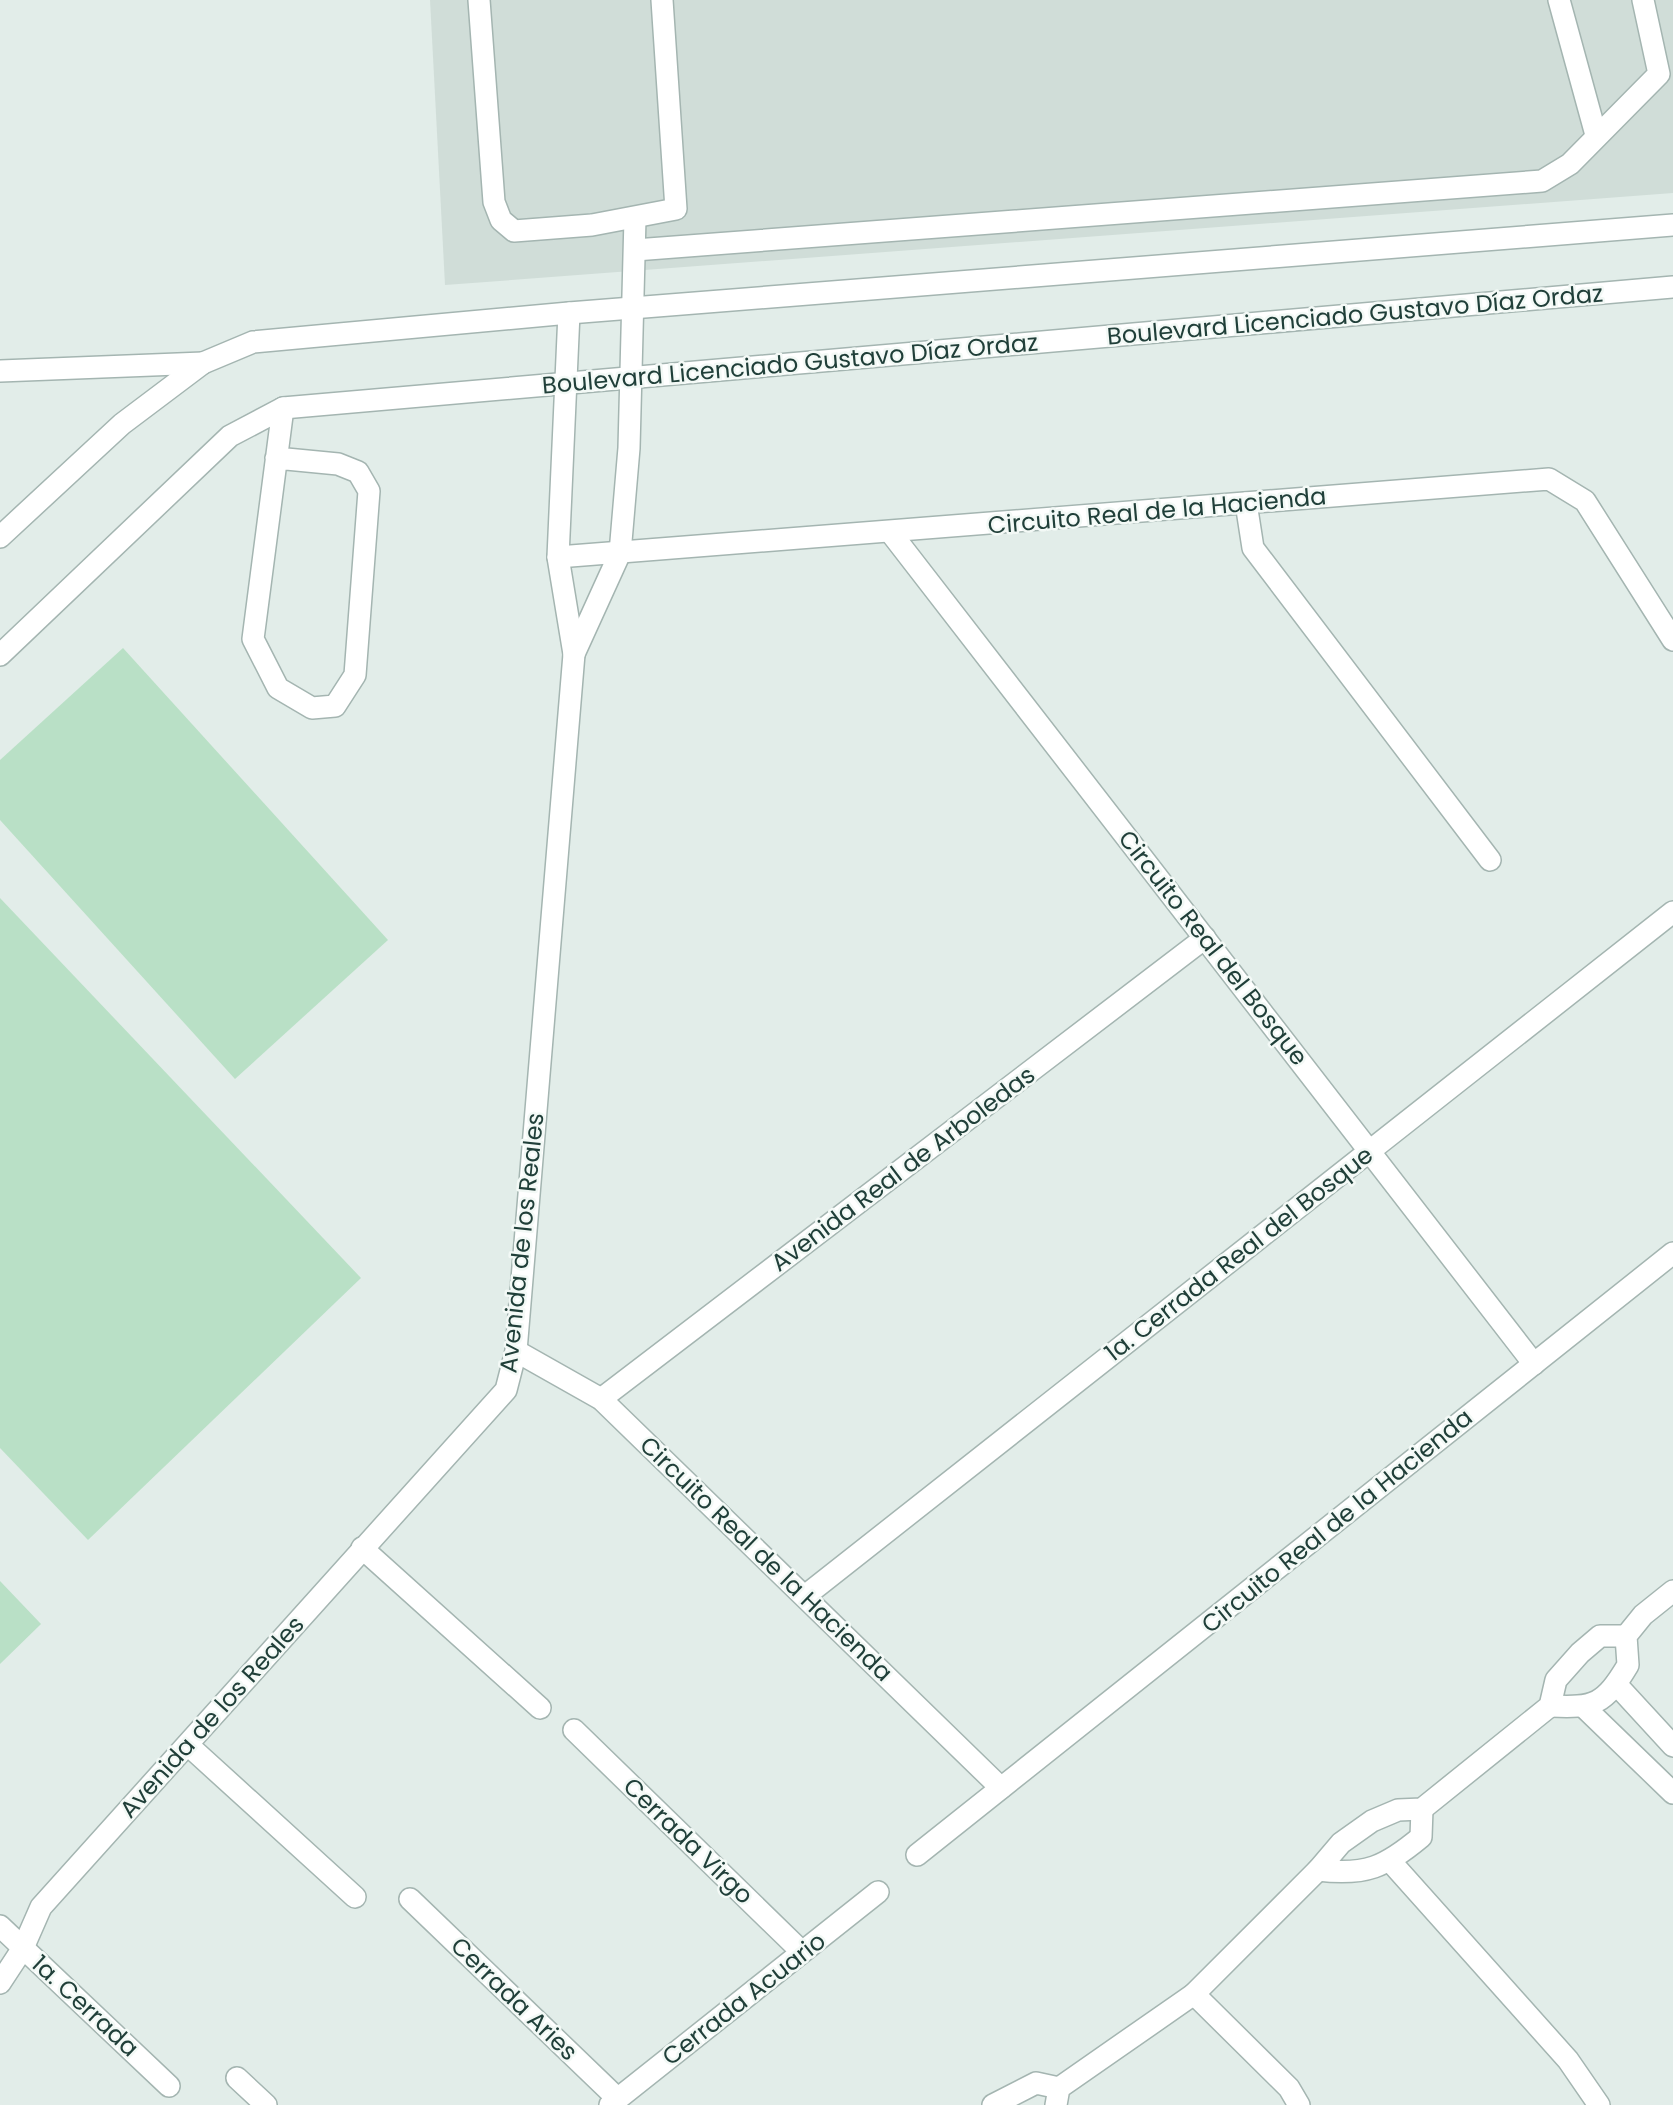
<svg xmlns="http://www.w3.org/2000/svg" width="1673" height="2105" font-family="Poppins,sans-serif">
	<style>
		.built { fill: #d0ddd8 }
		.green { fill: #b9e0c6 }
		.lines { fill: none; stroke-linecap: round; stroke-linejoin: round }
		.minor-casing { stroke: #a4b5b1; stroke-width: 24 }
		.minor { stroke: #fff; stroke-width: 21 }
		.labels { text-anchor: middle; stroke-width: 5; stroke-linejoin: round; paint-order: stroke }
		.street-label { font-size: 24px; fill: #203f39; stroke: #f3f9f6 }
	</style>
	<rect width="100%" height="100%" fill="#e2ede9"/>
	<path class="built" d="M430,0h1243v193l-1228,92z"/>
	<g class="green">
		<path d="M123,648l265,292 -153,139 -235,-259v-60z"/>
		<path d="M0,898l361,380 -273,262 -88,-92z"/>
		<path d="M0,1581l41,43 -41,40z"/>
	</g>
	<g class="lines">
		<g class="minor-casing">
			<g id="minor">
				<path d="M479,0l15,202 7,18 13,11 78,-6 84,-16 -14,-209"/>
				<path d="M1559,0l37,135"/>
				<path d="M635,250l907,-69 28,-17 89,-90 -16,-74"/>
				<path d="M0,371l203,-8"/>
				<path d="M276,458l62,6 20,8 11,19 -14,184 -20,31 -23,2 -34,-20 -25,-49 30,-231"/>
				<path d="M1246,503l7,45 237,312"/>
				<path d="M891,533l643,831"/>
				<path d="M0,537l122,-113 81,-61 50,-21 316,-29 1104,-88"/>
				<path d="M558,557l991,-78 36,22 88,139"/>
				<path d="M574,654l46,-101 9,-105 6,-230"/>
				<path d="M0,655l230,-219 53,-28 1390,-121"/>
				<path d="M516,1351l85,48 400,389"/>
				<path d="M601,1399l604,-461"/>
				<path d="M362,1548l178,160"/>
				<path d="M805,1596l868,-684"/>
				<path d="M1616,1684l57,62"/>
				<path d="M1550,1706c45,2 54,-1 78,-41l-2,-29 17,-21 30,-24"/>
				<path d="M1585,1708l88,85"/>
				<path d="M574,1730l228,222"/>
				<path d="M188,1745l167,152"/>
				<path d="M917,1855l756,-602"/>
				<path d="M1391,1862l177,198 31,45"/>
				<path d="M1318,1870c48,6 67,-3 103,-33l1,-28"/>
				<path d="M410,1899l208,200"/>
				<path d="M0,1926l169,160"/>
				<path d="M0,1983l23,-35 18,-41 465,-517 10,-39 58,-697 -16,-97 11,-244"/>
				<path d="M1194,1994l95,94 10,17"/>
				<path d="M237,2078l29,27"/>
				<path d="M610,2105l268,-213"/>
				<path d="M993,2105l43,-22 23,5"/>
				<path d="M1056,2105l3,-17 135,-94 124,-124 23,-27 31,-22 26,-11 24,-1 128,-103 6,-26 24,-27 20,-17h26"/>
			</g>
		</g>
		<use href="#minor" class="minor"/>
	</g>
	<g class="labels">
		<g class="street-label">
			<text transform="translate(1355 315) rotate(-5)" y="8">Boulevard Licenciado Gustavo Díaz Ordaz</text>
			<text transform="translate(790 364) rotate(-5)" y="8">Boulevard Licenciado Gustavo Díaz Ordaz</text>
			<text transform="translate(1157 511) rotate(-5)" y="8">Circuito Real de la Hacienda</text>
			<text transform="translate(1213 948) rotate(52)" y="8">Circuito Real del Bosque</text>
			<text transform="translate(903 1169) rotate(-37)" y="8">Avenida Real de Arboledas</text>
			<text transform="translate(522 1243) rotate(-84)" y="8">Avenida de los Reales</text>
			<text transform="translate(1239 1254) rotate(-38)" y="8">1a. Cerrada Real del Bosque</text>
			<text transform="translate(1337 1521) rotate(-39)" y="8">Circuito Real de la Hacienda</text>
			<text transform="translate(766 1559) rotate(44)" y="8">Circuito Real de la Hacienda</text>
			<text transform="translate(212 1717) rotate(-48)" y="8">Avenida de los Reales</text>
			<text transform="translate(688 1841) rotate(44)" y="8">Cerrada Virgo</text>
			<text transform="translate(514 1999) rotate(44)" y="8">Cerrada Aries</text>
			<text transform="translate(744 1999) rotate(-38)" y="8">Cerrada Acuario</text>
			<text transform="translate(85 2006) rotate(43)" y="8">1a. Cerrada</text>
		</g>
	</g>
</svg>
